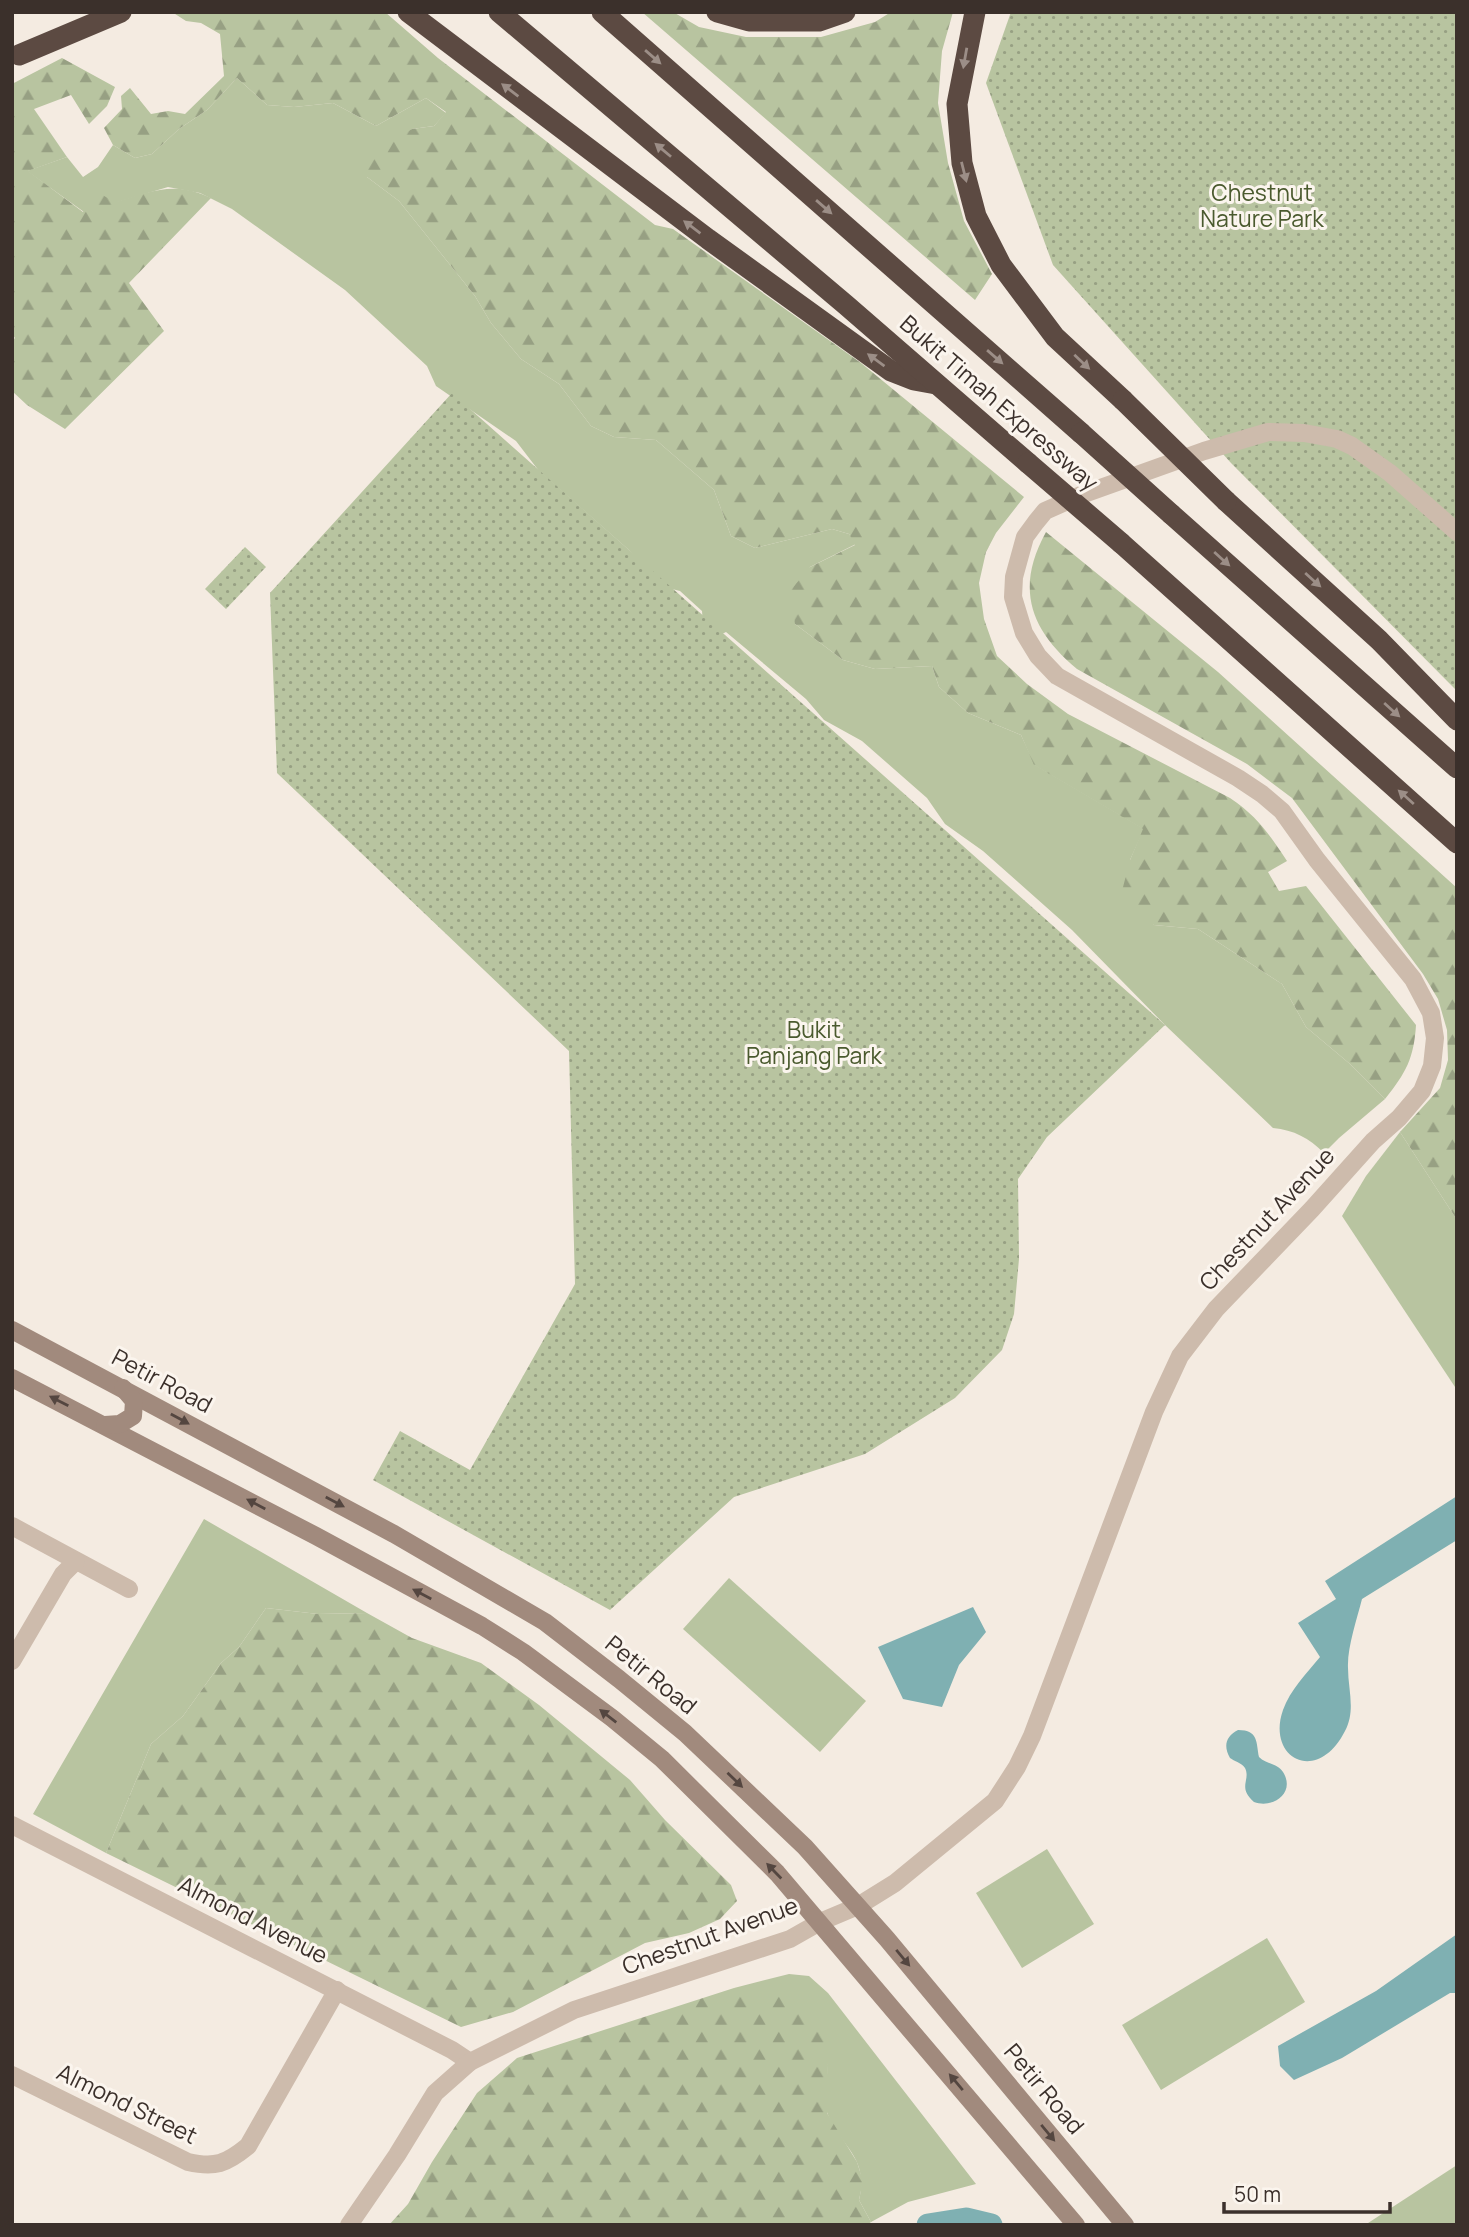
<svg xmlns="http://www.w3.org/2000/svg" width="1469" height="2237" font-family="Manrope,sans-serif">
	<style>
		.grass { fill: #b8c4a0 }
		.forest { fill: url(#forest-firs) }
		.park { fill: url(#park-dots) }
		.water { fill: #7fb0b2 }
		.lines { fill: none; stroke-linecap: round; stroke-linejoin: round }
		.canal { stroke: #7fb0b2; stroke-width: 23 }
		.minor { stroke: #cdbbac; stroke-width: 18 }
		.secondary { stroke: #a18a7d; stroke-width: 18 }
		.motorway { stroke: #5c4a42; stroke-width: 21 }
		.motorway-bridge { stroke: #5c4a42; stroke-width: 21 }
		.oneway { fill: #9c8e87 }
		.oneway2 { fill: #544640 }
		.labels { text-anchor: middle; stroke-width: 6; stroke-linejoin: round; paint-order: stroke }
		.park-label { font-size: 23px; fill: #4a5a2e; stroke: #fbf5ee }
		.street-label { font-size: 23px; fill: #3b302b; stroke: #fbf5ee }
	</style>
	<defs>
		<pattern id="forest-firs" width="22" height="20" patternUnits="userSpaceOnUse" patternTransform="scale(1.75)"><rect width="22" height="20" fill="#b8c4a0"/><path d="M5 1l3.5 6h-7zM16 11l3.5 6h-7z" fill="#97a083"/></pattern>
		<pattern id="park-dots" width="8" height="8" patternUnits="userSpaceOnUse" patternTransform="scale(1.75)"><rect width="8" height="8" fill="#b8c4a0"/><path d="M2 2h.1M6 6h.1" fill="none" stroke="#97a083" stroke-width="1.8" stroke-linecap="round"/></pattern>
	</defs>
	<rect width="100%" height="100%" fill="#f4ebe1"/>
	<g class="grass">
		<path d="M237,78l30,27 27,2 39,-4 43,23 50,-28 20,15 -12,13 -22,3 -45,48 32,24 76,95 16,27 30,36 38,25 32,42 23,11 42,3 58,50 17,46 24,12 77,-19 17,5 7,10 -46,23 -15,57 48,36 32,9 57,-3 7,21 29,26 53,22 14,30 109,64 -14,31 24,65 44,4 84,55 24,43 44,37 35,35 -46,39 -15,15c-15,-15 -30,-23 -51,-25l-108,-103 -93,-95 -89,-79 -38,-27 -18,-26 -65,-57 -38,-21 -18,-21 -80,-67 -10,5 -13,-13 -1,-13 -22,-20 -20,-5 -31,-36 -90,-79 -23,-30 -80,-55 -9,-20 -82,-76 -113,-81 -32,-16 -32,-6 -84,25 -57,-41 40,-14 16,20 15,-10 15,-22 22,13 17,-4 27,-25 28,-19z"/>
		<path d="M1400,1132l57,88v170l-115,-174 24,-40z"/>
		<path d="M204,1519l163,94 -49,1 -52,-6 -27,39 -18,16 -38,53 -32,28 -45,109 -73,-39z"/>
		<path d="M729,1578l137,123 -46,51 -137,-123z"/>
		<path d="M1047,1849l47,75 -72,44 -46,-75z"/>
		<path d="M1267,1938l38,64 -144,88 -39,-65z"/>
		<path d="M789,1974l20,2 19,17 148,191 -68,18 -37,20 -12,-22c10,-42 -16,-51 -31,-85 -6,-14 -1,-35 0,-50l-94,-77z"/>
		<path d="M1457,2165v60h-92z"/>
	</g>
	<g class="forest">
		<path d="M172,12h213l53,46 217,167 18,4 188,134 163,134 -28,36 -10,19 -7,31 5,36 13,37 30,28 41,30 162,84c27,18 39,36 57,63l-19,11 11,19 27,-5 110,139c-2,33 -10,48 -31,74l-35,-35 -44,-37 -24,-43 -84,-55 -44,-4 -32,-34 8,-31 13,-31 -109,-64 -13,-30 -53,-22 -29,-26 -7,-21 -57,3 -32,-9 -48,-36 -5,-33 20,-24 45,-22 -6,-11 -17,-5 -77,19 -24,-12 -17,-46 -58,-50 -42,-3 -23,-11 -32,-42 -38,-25 -30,-36 -16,-27 -76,-95 -32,-24 -2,-20 47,-28 22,-3 12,-14 -20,-14 -50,28 -43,-23 -39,4 -27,-2 -30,-27 -30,32 -28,19 -27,25 -17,4 -22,-13 -9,-17 18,-19 -1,-13 9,-8 21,26 17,-3 17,3 39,-38 -4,-42 -19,-11 -15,-2z"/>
		<path d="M642,12h31l26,15 47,10h75l54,-15 16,-10h62l-11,39 -4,52 10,60 16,58 28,53 -17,26z"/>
		<path d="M62,58l53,29 -8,19 -18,18 -18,-29 -37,14 33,48 -39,14 55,41 14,-20 18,10c36,-10 59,-22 96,-4l-82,85 35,48 -99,98 -38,-24 -15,-14v-50l3,-3 -3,-4v-250z"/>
		<path d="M1046,532l172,140 239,216v332l-57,-88 40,-44 8,-28 -1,-30 -9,-31 -15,-25 -131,-176 -45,-34 -170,-95c-47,-39 -62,-81 -31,-137z"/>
		<path d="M266,1608l52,6 49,-1 45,25 69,25 58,42 91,75 35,40 66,65 6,16 -17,18 -31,14 -44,10 -132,69 -52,15 -355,-174 45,-109 32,-28 38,-53 18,-16z"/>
		<path d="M734,1988l40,5 20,8 18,14 12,22 4,28 -1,48 30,49 6,19 -4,19 12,22 -4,3h-478l19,-21 24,-42 45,-69 40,-35z"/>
	</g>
	<g class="park">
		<path d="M1011,12h446v679l-226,-228 -178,-198 -67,-182z"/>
		<path d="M452,393l713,632 -118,112 -29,42 1,80 -5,55 -12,36 -47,48 -90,56 -131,43 -124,113 -237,-130 27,-49 70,39 105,-186 -6,-233 -292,-278 -7,-180z"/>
		<path d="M245,547l21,20 -40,42 -21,-20z"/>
	</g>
	<g class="water">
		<path d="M1457,1496v44l-95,59c-5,20 -15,49 -14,69 0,22 8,42 -3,63 -28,55 -79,27 -62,-21 7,-20 24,-37 37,-53l-22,-34 38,-24 -11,-18z"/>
		<path d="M973,1607l13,25 -27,33 -17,42 -39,-8 -25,-52z"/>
		<path d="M1238,1730c21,0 18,13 21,27 7,7 18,6 24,15 13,21 -10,37 -29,30 -17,-15 -3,-22 -9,-34 -3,-5 -11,-7 -15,-10 -7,-12 -4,-22 8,-28z"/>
		<path d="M1457,1934v59h-7l-108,65 -48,22 -14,-14 -2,-20 98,-55z"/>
	</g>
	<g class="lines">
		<path class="canal" d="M928,2225l38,-6 25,6"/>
		<g class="minor">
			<path d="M12,1526l117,63"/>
			<path d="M12,1661l51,-87 13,-13"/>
			<path d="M12,1825l440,225 18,12"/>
			<path d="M12,2075l176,87c27,6 38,2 60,-16l89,-156"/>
			<path d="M349,2225l48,-70 38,-62 35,-31 104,-52 216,-71 30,-17 38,-16 37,-23 100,-82 22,-34 15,-31 122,-324 26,-56 36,-47 96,-100 61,-68 26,-23 23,-27 10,-25 3,-28 -4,-25 -18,-34 -96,-119 -35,-49 -20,-17 -24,-16 -181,-102 -19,-20 -14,-23 -11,-36 1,-20 11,-40 11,-15 9,-11 36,-16 123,-44 64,-19 36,1 33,6 15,7 38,27 67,59"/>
		</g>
		<g class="secondary">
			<path d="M12,1330l382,204 151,88 74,57 66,54 120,114 82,92 238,286"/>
			<path d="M12,1378l304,158 166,90 41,26 89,66 50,41 115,114 299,352"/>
			<path d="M105,1425l15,-1 13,-8 1,-15 -11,-13"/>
		</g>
		<g class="motorway">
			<path d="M408,12l300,227 183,132 23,9 22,4"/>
			<path d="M499,12l347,293 182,158"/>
			<path d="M602,12l479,421"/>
			<path d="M717,12l32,9h70l26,-9"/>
			<path d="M975,12l-18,92 5,59 14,53 25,49 54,72 68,63"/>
			<path d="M19,55l102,-43"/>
			<path d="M1226,501l153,139 78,80"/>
			<path d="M1171,514l286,254"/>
			<path d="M1121,543l336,300"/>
		</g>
		<g class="motorway-bridge">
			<path d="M1123,400l103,101"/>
			<path d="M1081,433l90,81"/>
			<path d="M1028,463l93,80"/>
		</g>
	</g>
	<defs><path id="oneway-solid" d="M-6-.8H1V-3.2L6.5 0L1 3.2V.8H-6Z" transform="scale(1.75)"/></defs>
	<g class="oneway">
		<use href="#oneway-solid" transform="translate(653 57) rotate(41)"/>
		<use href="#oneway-solid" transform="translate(965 58) rotate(100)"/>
		<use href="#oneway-solid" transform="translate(510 90) rotate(-143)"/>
		<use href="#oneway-solid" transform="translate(663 150) rotate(-140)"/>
		<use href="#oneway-solid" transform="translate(964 172) rotate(76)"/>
		<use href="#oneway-solid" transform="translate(824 207) rotate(41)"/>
		<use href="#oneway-solid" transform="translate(692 227) rotate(-143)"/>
		<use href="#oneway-solid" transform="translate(995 357) rotate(41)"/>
		<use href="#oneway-solid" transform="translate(876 360) rotate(-144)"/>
		<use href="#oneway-solid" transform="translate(1082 362) rotate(43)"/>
		<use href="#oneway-solid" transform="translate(1222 559) rotate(42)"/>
		<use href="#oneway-solid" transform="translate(1313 580) rotate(42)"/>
		<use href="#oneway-solid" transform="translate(1392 710) rotate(42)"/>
		<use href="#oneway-solid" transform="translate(1406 797) rotate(-138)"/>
	</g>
	<g class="oneway2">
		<use href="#oneway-solid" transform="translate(59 1401) rotate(-153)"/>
		<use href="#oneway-solid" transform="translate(180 1419) rotate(29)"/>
		<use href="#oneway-solid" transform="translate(335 1502) rotate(28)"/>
		<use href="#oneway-solid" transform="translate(256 1504) rotate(-152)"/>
		<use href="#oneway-solid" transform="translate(422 1594) rotate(-152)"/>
		<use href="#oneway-solid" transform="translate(608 1716) rotate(-142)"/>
		<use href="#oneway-solid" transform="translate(735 1780) rotate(44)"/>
		<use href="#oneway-solid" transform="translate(774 1871) rotate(-134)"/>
		<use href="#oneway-solid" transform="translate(903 1958) rotate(50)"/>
		<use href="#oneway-solid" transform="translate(956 2082) rotate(-130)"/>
		<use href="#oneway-solid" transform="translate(1048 2133) rotate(50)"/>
	</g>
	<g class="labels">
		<g class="park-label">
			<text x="1262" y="201">Chestnut<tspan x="1262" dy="26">Nature Park</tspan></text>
			<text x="814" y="1038">Bukit<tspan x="814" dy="26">Panjang Park</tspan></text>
		</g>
		<g class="street-label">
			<text transform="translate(999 403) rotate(41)" y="8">Bukit Timah Expressway</text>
			<text transform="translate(1267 1219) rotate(-47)" y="8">Chestnut Avenue</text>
			<text transform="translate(162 1381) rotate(28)" y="8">Petir Road</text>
			<text transform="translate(651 1675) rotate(39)" y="8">Petir Road</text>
			<text transform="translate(253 1920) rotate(27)" y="8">Almond Avenue</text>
			<text transform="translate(710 1936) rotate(-20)" y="8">Chestnut Avenue</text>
			<text transform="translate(1044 2089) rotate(50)" y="8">Petir Road</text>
			<text transform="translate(127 2104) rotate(26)" y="8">Almond Street</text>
		</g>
	</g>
	<rect width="1469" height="2237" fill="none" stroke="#3b302b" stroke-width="28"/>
	<path d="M1224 2202v10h166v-10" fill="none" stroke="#3b302b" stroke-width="3.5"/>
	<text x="1234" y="2202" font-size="21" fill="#3b302b" stroke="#fbf5ee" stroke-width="5" paint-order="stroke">50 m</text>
</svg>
